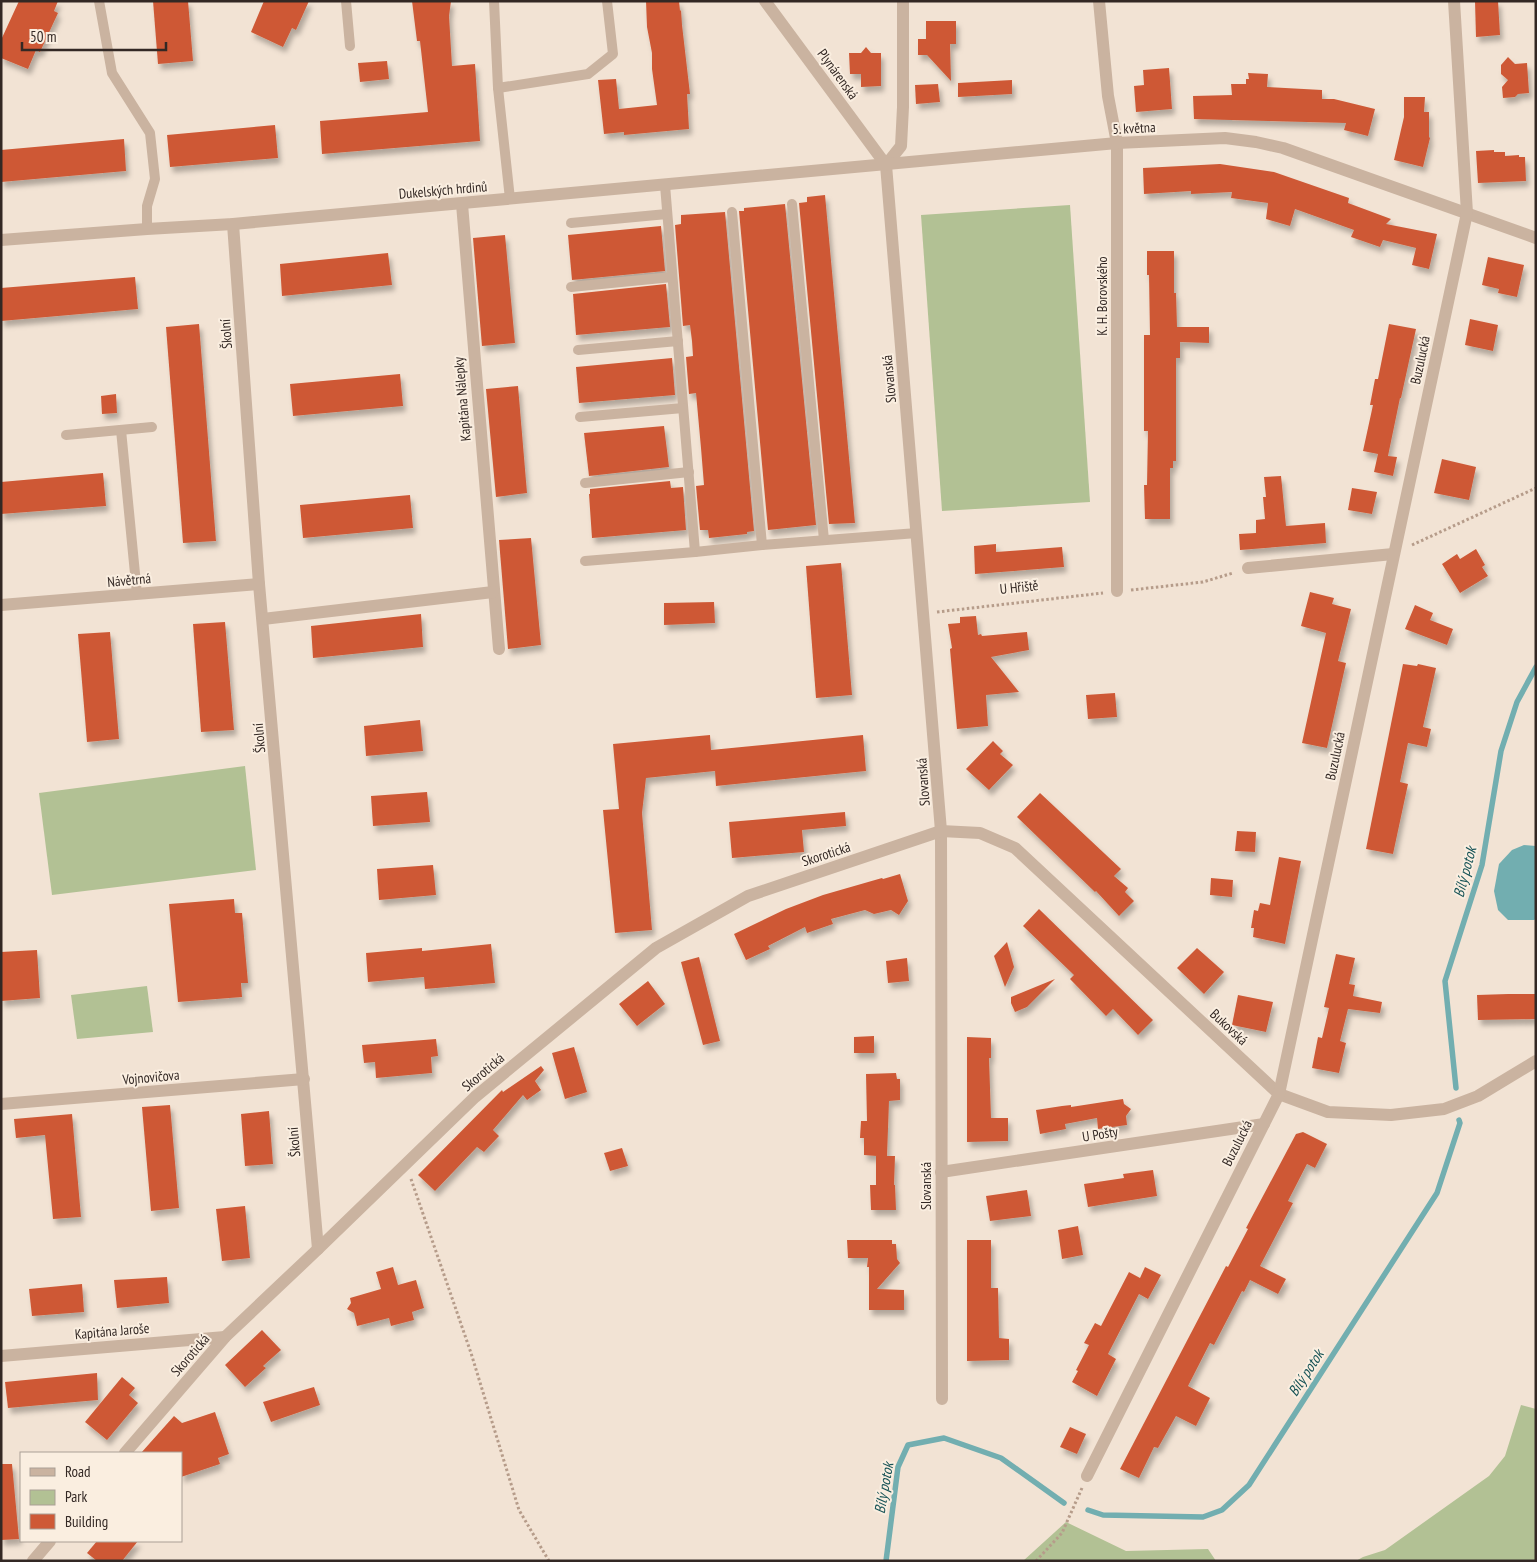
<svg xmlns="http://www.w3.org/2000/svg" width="1537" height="1562" font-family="'PT Sans Narrow',sans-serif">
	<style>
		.green { fill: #b2c194 }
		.water { fill: #72aeb0 }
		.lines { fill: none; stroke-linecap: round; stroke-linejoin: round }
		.stream { stroke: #72aeb0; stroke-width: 5.5 }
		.building { fill: #ce5936; filter: url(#shadow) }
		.path { stroke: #b69c8a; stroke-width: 3; stroke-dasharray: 2.5 2.5; stroke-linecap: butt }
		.lane { stroke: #cab3a0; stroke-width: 10 }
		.street { stroke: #cab3a0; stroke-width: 12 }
		.labels { text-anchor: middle; stroke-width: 4; stroke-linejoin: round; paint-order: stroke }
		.street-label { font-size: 14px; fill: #332824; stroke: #faeee0 }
		.water-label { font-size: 15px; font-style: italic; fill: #175356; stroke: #faeee0 }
	</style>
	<defs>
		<filter id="shadow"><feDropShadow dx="3" dy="5.5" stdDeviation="2.5" flood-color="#0004"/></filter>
	</defs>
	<rect width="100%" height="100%" fill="#f2e3d4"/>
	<g class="green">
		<path d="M1070,205l20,297 -148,9 -21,-296z"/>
		<path d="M245,766l11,104 -204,25 -13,-102z"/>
		<path d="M147,986l6,46 -76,7 -6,-44z"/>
		<path d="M1521,1405l15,4v152h-180l7,-4 22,-7 104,-74 16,-20z"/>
		<path d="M1066,1522l60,29 82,-2 8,12h-193z"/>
	</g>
	<path class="water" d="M1524,845l12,1v73l-2,1h-26l-10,-10 -4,-19 5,-27 13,-14z"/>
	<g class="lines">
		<g class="stream">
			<path d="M1456,1088l-11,-107 37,-116 19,-114 16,-49 19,-35"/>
			<path d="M1088,1510l15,5 100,2 19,-7 27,-25 188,-292 23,-70 -1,-3"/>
			<path d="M886,1561l12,-94 10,-22 36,-7 57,20 63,45"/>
		</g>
	</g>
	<g class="building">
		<path d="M19,1h39l-4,10 4,2 -18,39 -4,-2 -8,19 -27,-11v-18z"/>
		<path d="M153,1h35l5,60 -35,3z"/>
		<path d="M264,1h45l-13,29 -4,-2 -9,19 -32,-15z"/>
		<path d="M412,1h39l-2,15 3,50 23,-2 5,77 -158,13 -2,-33 108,-9 -8,-71h-3z"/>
		<path d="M646,1h33l1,10 1,-1 1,15 8,69h-3l2,35 -65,6v-3l-20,2 -6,-54 18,-1 3,30 38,-4 -5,-36v-16l-5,-26z"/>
		<path d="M1475,1h23l2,34 -24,2z"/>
		<path d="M926,21h30v23h-6l1,37 -24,-26h-9v-16h8z"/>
		<path d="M866,47l5,6h10v33l-20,1v-13h-11l-1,-21h12z"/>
		<path d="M1508,57l7,7 12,-1 2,30 -11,1 -3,3 -12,1 -1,-11 6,-7 -7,-6v-9z"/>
		<path d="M387,61l2,18 -29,3 -2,-19z"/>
		<path d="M1169,68l3,41 -36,3 -2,-26 10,-1 -1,-15z"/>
		<path d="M1248,73l20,1 -1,13 55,3v9h12l41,10 -7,27 -24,-6 2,-7 -152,-4 -1,-23 39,-1 -1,-11h15v-5h3z"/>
		<path d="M1012,80v14l-54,3v-14z"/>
		<path d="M938,84l2,18 -24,2 -1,-19z"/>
		<path d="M1404,97h21l-1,15h5v25l1,1 -7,29 -29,-7 10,-43z"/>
		<path d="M275,125l3,33 -108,9 -3,-32z"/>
		<path d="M124,139l2,32 -125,11v-32z"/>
		<path d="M1494,150v2h11v4l14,-1v2h6l1,24 -48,2 -2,-32z"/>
		<path d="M1220,164l54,8 75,26 -1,5 43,16 -5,5 51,10 -8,35 -17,-4 4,-17 -33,-8 -3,7 -29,-10 3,-7 -59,-21 -5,17 -24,-7 2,-16 -37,-5 1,-6 -41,2v-3l-47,3 -1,-26z"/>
		<path d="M825,195l30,328 -26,1 -30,-321 8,-1v-5z"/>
		<path d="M785,204l31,321 -48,5 -29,-319h5v-3z"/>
		<path d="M725,212l29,319 -7,1v2l-38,4 -1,-8h-8l-4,-44 8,-1 -3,-37 -5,-55 -7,1 -3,-37 7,-1 -1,-15 -2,-16 -7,1 -8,-101 6,-1v-9z"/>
		<path d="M661,226l4,45 -93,9 -4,-45z"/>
		<path d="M505,235l10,108 -33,3 -9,-108z"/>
		<path d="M1147,251h27v42h2l1,34h32v16l-29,-1v16h-4v103h-3v7h-3v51h-25l-1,-34h3l1,-54h-4v-96h6l-1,-60h-2z"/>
		<path d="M388,253l4,32 -110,11 -2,-32z"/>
		<path d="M1488,257l36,8 -7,32 -19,-4 1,-4 -17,-4z"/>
		<path d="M135,277l3,32 -137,12v-33z"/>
		<path d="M666,284l4,43 -94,8 -3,-41z"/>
		<path d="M1470,319l28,6 -5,26 -28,-6z"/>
		<path d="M199,324l17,217 -33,2 -17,-216z"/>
		<path d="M1389,324l27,5 -15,69h-1l-12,58 9,1 -4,19 -19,-4 4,-18 -15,-3 10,-46h-3l5,-26h3z"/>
		<path d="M672,358l3,37 -96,8 -3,-36z"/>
		<path d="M400,374l3,32 -110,10 -3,-32z"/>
		<path d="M518,386l9,107 -31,4 -10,-108z"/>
		<path d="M116,394l1,19 -15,1 -1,-18z"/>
		<path d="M664,426l5,41 -80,9 -5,-43z"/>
		<path d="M1442,459l34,8 -7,33 -35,-7z"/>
		<path d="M103,473l3,33 -105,8v-32z"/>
		<path d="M1281,476l5,50 39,-3 1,20 -86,7 -1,-16 17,-1v-13l9,-1 -2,-22h3l-2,-20z"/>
		<path d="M670,481l1,7 12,-1 3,43 -94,8 -3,-44h1v-5z"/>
		<path d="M1352,488l25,4 -5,22 -24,-4z"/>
		<path d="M410,495l3,33 -110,10 -3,-33z"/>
		<path d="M531,538l10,107 -33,4 -9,-109z"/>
		<path d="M996,544v8l66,-5 2,20 -89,7 -1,-28z"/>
		<path d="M1476,549l9,16 -3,2 6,9 -28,17 -18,-29 15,-10 3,5z"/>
		<path d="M841,563l11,132 -36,3 -10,-132z"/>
		<path d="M1310,592l24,6 -2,6 19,5 -13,52 8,2 -19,85 -25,-5 24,-110 -25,-7z"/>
		<path d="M714,602l1,21 -51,2v-22z"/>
		<path d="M1415,605l18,8 -3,7 23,9 -6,16 -42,-16z"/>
		<path d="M421,614l2,33 -110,11 -2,-32z"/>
		<path d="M976,616l2,19 3,-1 1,2 45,-4 2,18 -38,7 28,35 -33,3 2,31 -31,3 -7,-80 2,-1 -4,-24 12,-1v-6z"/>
		<path d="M225,622l9,108 -33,2 -8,-108z"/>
		<path d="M110,632l9,107 -32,3 -9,-108z"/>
		<path d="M1403,664l14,2 1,-2 18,4 -13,59 8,2 -4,18 -19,-4 -8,39 8,2 -15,70 -27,-5z"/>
		<path d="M1115,693l2,24 -29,2 -2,-24z"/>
		<path d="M420,720l3,31 -57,5 -2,-30z"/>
		<path d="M710,735l1,15 152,-15 3,36 -150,15 -1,-15 -69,7 -4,35 10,117 -37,3 -12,-123 16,-1 -6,-65z"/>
		<path d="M993,741l10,10 -3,3 13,11 -24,25 -23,-21z"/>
		<path d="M427,792l3,30 -57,4 -2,-30z"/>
		<path d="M1040,793l81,76 -7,7 14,12 -3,4 9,9 -15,15 -23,-25 -1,1 -78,-75z"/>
		<path d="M845,812l1,14 -44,4 2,22 -72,6 -3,-36z"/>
		<path d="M1237,831l19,1 -1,20 -20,-1z"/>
		<path d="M1279,857l22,4 -16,83 -32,-7 1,-9h-3l3,-18 4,1 2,-8 10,2z"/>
		<path d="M433,865l3,30 -57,5 -2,-31z"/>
		<path d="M900,874l8,27 -9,14 -8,-5 -17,4 -9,-4 -34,9 2,5 -26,9 -2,-6 -37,19 2,3 -24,11 -12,-26 52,-25 37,-14 59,-17 1,1z"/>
		<path d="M1211,878l22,2 -1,17 -22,-2z"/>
		<path d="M234,899l1,14h7l6,70h-7l1,14 -64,5 -9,-98z"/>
		<path d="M1039,909l114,111 -15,15 -25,-26 -7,7 -36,-37 4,-4 -51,-49z"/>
		<path d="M1007,942l7,25 -9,20 -11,-31z"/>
		<path d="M491,944l4,39 -70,6 -1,-12 -56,5 -2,-29 56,-5v3z"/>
		<path d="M1197,948l27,24 -20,22 -27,-26z"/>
		<path d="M37,950l3,48 -39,3v-49z"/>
		<path d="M1336,954l19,4 -6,26 6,1 -2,11 29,6 -2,11 -32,-4 -8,32 6,2 -7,30 -27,-5 6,-31 4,1 7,-30 -5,-1z"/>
		<path d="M699,957l21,84 -17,4 -22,-83z"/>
		<path d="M907,958l2,23 -21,2 -2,-22z"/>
		<path d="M1055,979l-28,28 -12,5 -4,-9v-6z"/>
		<path d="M648,981l17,23 -28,22 -18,-22z"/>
		<path d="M1508,994h28v25l-58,1 -1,-25z"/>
		<path d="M1238,995l35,7 -7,30 -34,-7z"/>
		<path d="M874,1036v17h-20v-16z"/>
		<path d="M967,1037l24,1v20h-2l2,60h17v23l-41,1z"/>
		<path d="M436,1039l2,17 -7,1 1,16 -56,5 -1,-16 -11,1 -2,-18z"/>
		<path d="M574,1047l13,45 -22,7 -13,-46z"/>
		<path d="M541,1066l3,4 -9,11 6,9 -14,10 -4,-5 -30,35 6,6 -15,16 -7,-5 -42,44 -17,-16 84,-85 1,2z"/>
		<path d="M896,1073l1,6h3v21l-11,1 -2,55h8l-1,29h1l1,25h-25l-1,-25h6v-29h1l-13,-1v-17h-4l1,-17h6l-1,-47z"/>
		<path d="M1123,1099l1,5 7,5 -5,7 1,9 -29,4 -1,-11 -32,6 1,5 -26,5 -4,-24 26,-4 9,-1v2z"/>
		<path d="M170,1105l9,103 -28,3 -9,-104z"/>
		<path d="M269,1111l4,53 -28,2 -4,-52z"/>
		<path d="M72,1114l9,103 -28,2 -8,-84 -29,3 -2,-19z"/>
		<path d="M1303,1132l24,12 -12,24 -8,-4 -19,37 5,2 -33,63 26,13 -8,15 -28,-14 -6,12 -2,-1 -28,54 -4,-2 -22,43 22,12 -14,28 -20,-10 -18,32 -4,-1 -15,31 -19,-9 106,-203 2,1 20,-38 -2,-1 50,-94z"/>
		<path d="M622,1148l6,18 -18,5 -6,-18z"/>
		<path d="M1153,1170l4,26 -69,11 -4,-23 40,-6 -1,-4z"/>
		<path d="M1027,1190l4,26 -41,5 -4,-25z"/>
		<path d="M245,1206l5,52 -28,3 -6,-52z"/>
		<path d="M1078,1226l5,29 -21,4 -4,-29z"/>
		<path d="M847,1240h45v4h4l1,15 3,4 -23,26 27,1v20h-35v-43h-2l1,-9h-20z"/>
		<path d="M967,1240h24v48h7l1,50 10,1v21l-42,1z"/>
		<path d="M393,1267l5,18 18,-5 8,28 -12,4 2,8 -23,6 -2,-8 -32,8 -3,-13 -7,-4 4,-6 -1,-5 31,-9 -5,-17z"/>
		<path d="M1145,1267l16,8 -13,24 -9,-5 -31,60 8,5 -19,37 -25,-14 6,-11 -2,-1 13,-25 -5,-2 11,-20 6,3 28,-54 11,6z"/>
		<path d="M167,1277l2,26 -52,5 -3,-28z"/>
		<path d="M82,1284l2,28 -52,4 -3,-27z"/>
		<path d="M262,1330l19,20 -18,16 3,2 -21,19 -20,-22z"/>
		<path d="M97,1373l1,27 -90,8 -3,-26z"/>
		<path d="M122,1377l13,11 -6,7 9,8 -31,37 -22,-18z"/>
		<path d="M314,1387l6,18 -49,17 -8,-20z"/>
		<path d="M215,1412l14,42 -11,4 2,6 -39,13v-24h-40l33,-37 8,7z"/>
		<path d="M1070,1427l16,7 -9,20 -17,-7z"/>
		<path d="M1,1464h11l7,75 -18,1z"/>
		<path d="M97,1541h41l-16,20h-25l-10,-8z"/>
	</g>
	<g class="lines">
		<g class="path">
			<path d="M1412,545l124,-57"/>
			<path d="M1131,590l72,-8 30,-9"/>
			<path d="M937,612l166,-19"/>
			<path d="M411,1179l60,174 48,157 30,51"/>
			<path d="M1036,1561l26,-28 20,-45"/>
		</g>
		<g class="lane">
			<path d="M99,1l13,72 38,60 5,46 -8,27v23"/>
			<path d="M346,1l4,45"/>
			<path d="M494,1l4,87 12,111"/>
			<path d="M498,88l90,-14 25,-20 -6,-53"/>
			<path d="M665,185l30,367 67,-7 155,-12"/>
			<path d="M792,204l32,336"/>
			<path d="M732,212l30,333"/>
			<path d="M571,223l96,-9"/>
			<path d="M571,287l101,-10"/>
			<path d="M578,350l100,-9"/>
			<path d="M580,417l103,-9"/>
			<path d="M121,430l16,164"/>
			<path d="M66,435l86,-8"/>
			<path d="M585,483l104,-11"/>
			<path d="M585,561l110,-9"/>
		</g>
		<g class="street">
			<path d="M765,1l121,164"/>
			<path d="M1099,1l9,95 9,47v448"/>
			<path d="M886,165l55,666 1,568"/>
			<path d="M886,165l15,-19 2,-39v-106"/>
			<path d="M462,204l37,445"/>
			<path d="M233,224l26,360 59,665"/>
			<path d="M1,240l146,-11 86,-5 884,-81 108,-5 31,4 27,6 253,90"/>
			<path d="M1248,568l145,-14"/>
			<path d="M1,605l258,-21"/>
			<path d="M263,619l230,-27"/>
			<path d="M1,1104l303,-25"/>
			<path d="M941,1172l323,-48"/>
			<path d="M1,1356l224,-19"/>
			<path d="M125,1453l100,-116 93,-88 157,-152 181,-149 92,-52 193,-65 39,2 35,15 264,246 49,18 63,3 53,-6 34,-13 58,-35"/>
			<path d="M1087,1476l192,-382 188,-881 -13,-212"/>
			<path d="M33,1561l17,-20"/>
		</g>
	</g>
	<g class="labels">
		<g class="street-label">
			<text transform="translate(838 74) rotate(54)" y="5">Plynárenská</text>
			<text transform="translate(1134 128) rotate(-3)" y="5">5. května</text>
			<text transform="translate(443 190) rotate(-5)" y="5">Dukelských hrdinů</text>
			<text transform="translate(1102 296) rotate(-90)" y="5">K. H. Borovského</text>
			<text transform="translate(226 334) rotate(-94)" y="5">Školní</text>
			<text transform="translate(1420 360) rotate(-78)" y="5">Buzulucká</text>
			<text transform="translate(889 379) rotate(-95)" y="5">Slovanská</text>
			<text transform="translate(462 399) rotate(-95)" y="5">Kapitána Nálepky</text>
			<text transform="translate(129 580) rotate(-5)" y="5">Návětrná</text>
			<text transform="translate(1019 587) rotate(-6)" y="5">U Hřiště</text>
			<text transform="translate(259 738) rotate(-95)" y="5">Školní</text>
			<text transform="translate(1335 756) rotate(-78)" y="5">Buzulucká</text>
			<text transform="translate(923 782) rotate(-94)" y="5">Slovanská</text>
			<text transform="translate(826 854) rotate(-18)" y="5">Skorotická</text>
			<text transform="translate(1229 1027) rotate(43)" y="5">Bukovská</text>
			<text transform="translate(483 1072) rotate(-40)" y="5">Skorotická</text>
			<text transform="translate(151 1077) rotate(-5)" y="5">Vojnovičova</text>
			<text transform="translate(1100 1134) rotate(-9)" y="5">U Pošty</text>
			<text transform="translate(294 1142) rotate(-95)" y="5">Školní</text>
			<text transform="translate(1237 1143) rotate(-63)" y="5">Buzulucká</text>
			<text transform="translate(926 1186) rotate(-90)" y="5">Slovanská</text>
			<text transform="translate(112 1331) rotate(-5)" y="5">Kapitána Jaroše</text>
			<text transform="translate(190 1355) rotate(-49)" y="5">Skorotická</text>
		</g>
		<g class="water-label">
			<text transform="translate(1465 872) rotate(-75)" y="5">Bílý potok</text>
			<text transform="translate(1306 1373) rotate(-57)" y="5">Bílý potok</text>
			<text transform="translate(884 1488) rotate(-80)" y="5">Bílý potok</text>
		</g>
	</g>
	<rect width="1537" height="1562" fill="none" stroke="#332824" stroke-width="5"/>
	<rect x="20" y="1452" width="162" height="90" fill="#faeee0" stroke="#aa9f95"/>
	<rect x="30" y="1468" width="25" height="8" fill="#cab3a0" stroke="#aa9f95"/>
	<text x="65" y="1477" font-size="15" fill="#332824">Road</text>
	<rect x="30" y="1490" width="25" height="15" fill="#b2c194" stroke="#aa9f95"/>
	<text x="65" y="1502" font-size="15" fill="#332824">Park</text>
	<rect x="30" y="1514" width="25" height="15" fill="#ce5936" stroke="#aa9f95"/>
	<text x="65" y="1527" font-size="15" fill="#332824">Building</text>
	<path d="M22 42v8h144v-8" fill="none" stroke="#332824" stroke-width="2.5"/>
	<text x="30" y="42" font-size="15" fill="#332824" stroke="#faeee0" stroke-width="4" paint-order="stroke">50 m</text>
</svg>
